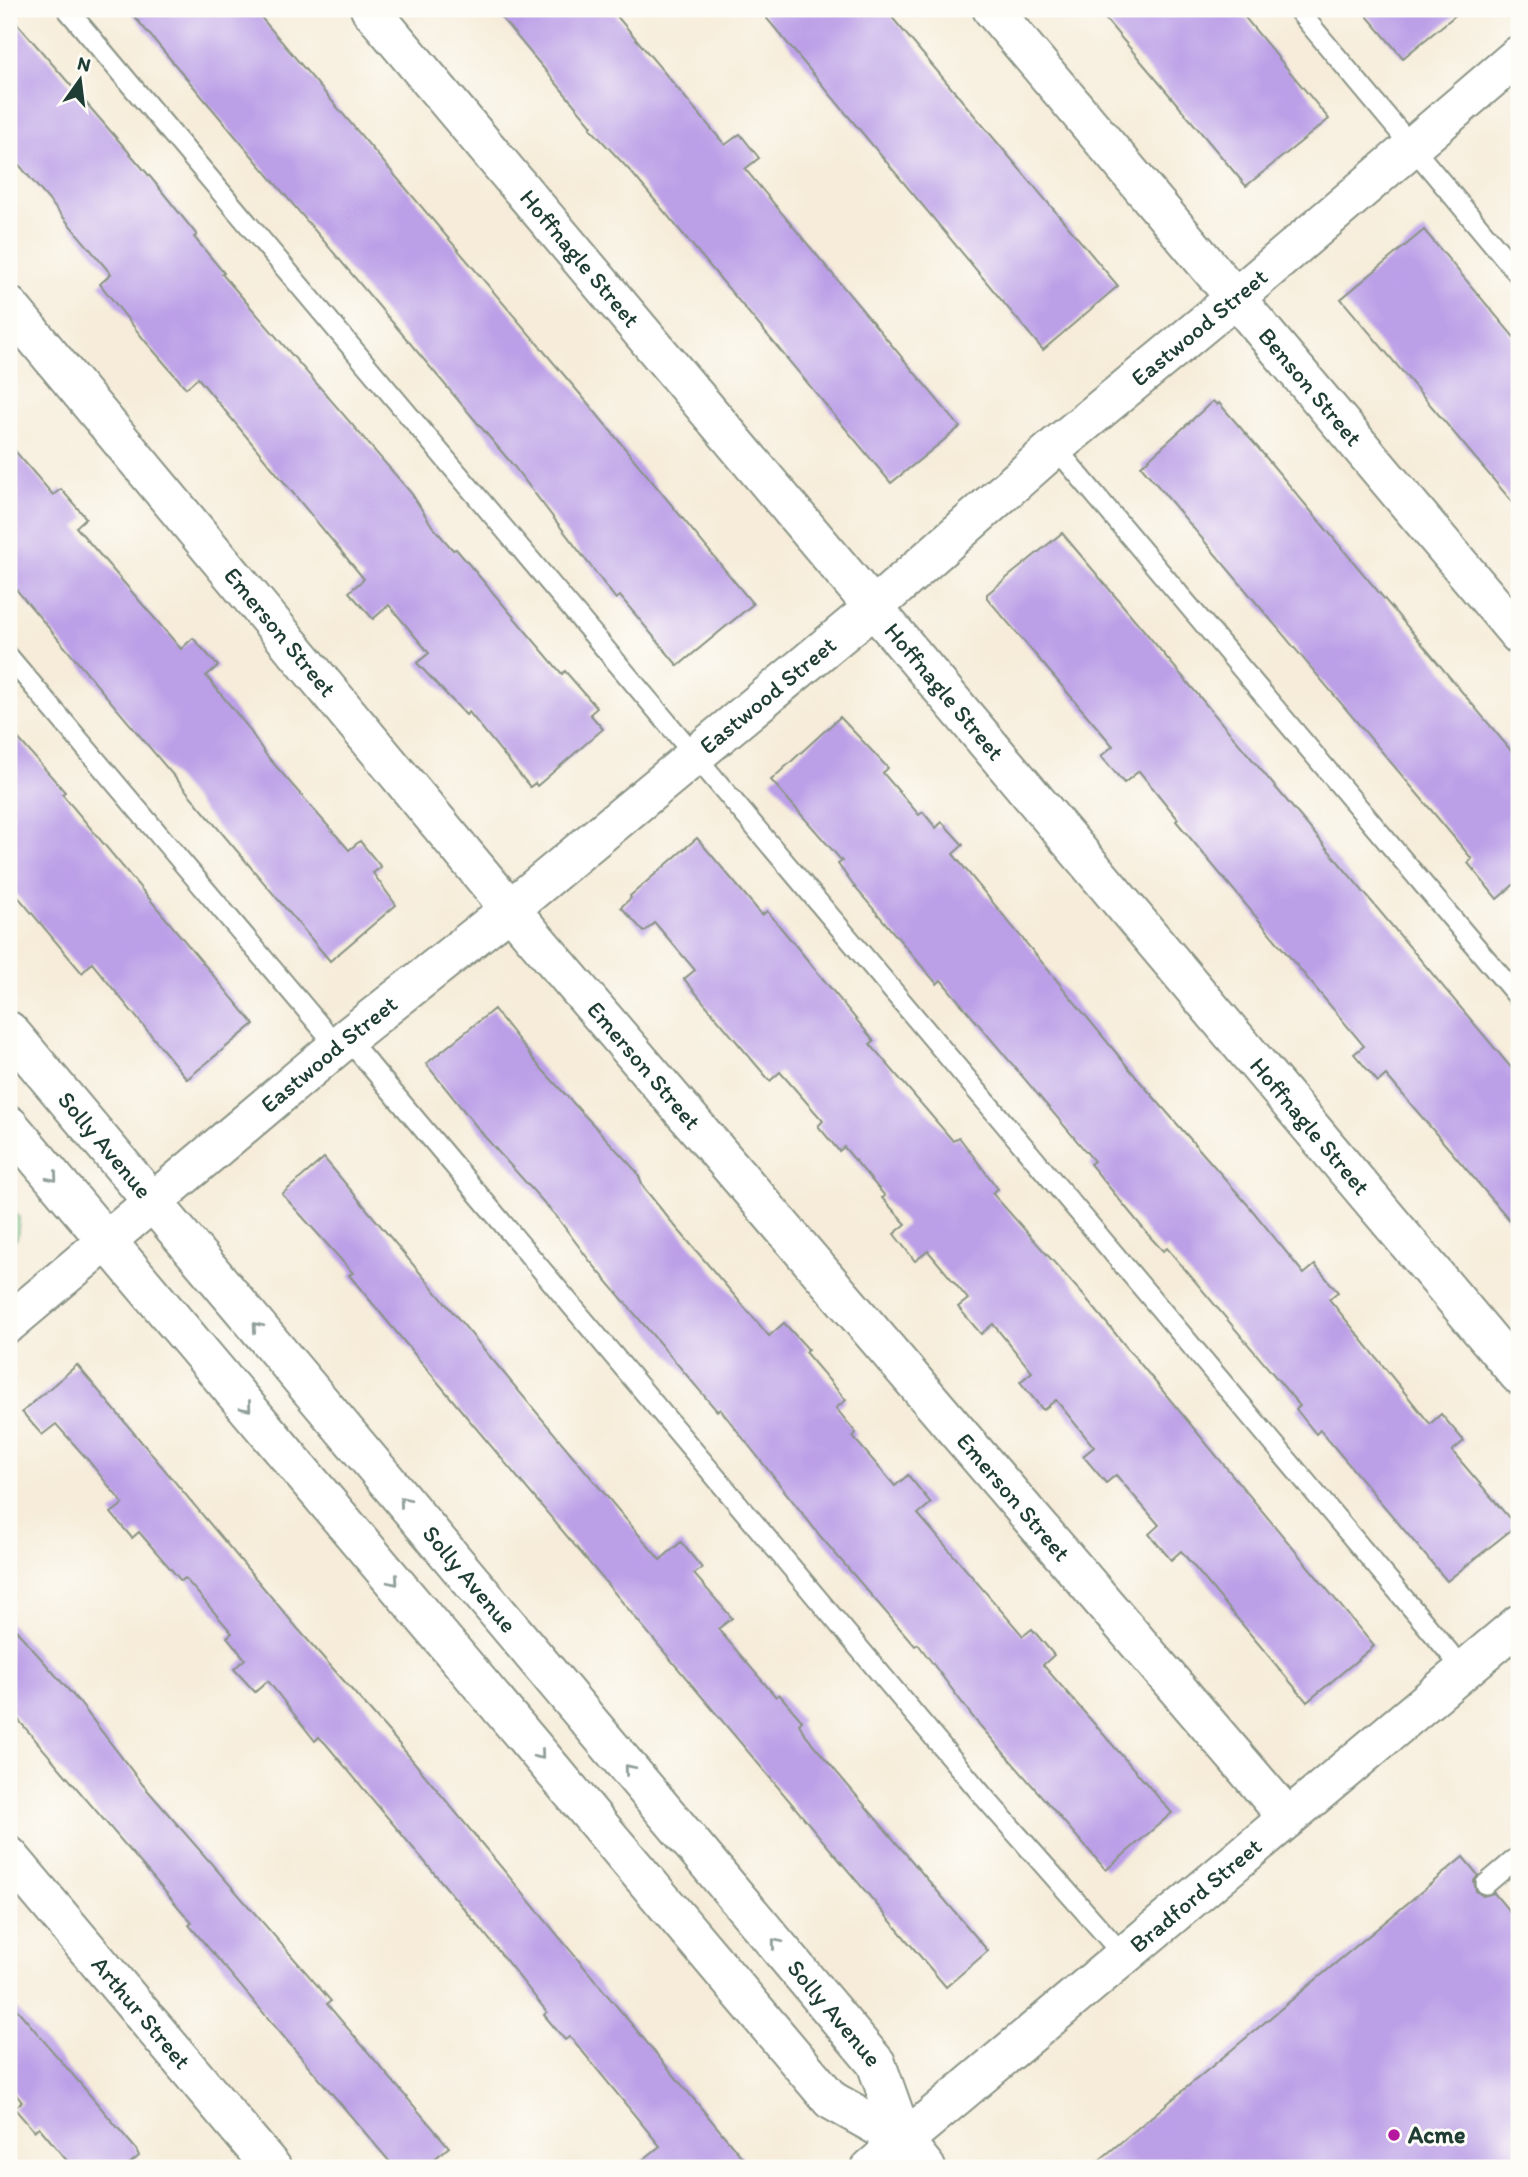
<svg xmlns="http://www.w3.org/2000/svg" width="1528" height="2177" font-family="Itim,sans-serif">
	<style>
		.green { fill: #87d594; stroke: #538964; stroke-width: 2 }
		.building { fill: #bb9fe7 }
		.lines { fill: none; stroke-linecap: round; stroke-linejoin: round }
		.service-casing { stroke: #8a9486; stroke-width: 23 }
		.minor-casing { stroke: #8a9486; stroke-width: 42 }
		.tertiary-casing { stroke: #8a9486; stroke-width: 42 }
		.service { stroke: #fff; stroke-width: 19 }
		.minor { stroke: #fff; stroke-width: 38 }
		.tertiary { stroke: #fff; stroke-width: 38 }
		.oneway { stroke: #8f9e9a }
		.poi-dot { fill: #b5179e; stroke: #fdfcf7; stroke-width: 2.5 }
		.labels { text-anchor: middle; stroke-width: 6; stroke-linejoin: round; paint-order: stroke }
		.street-label { font-size: 24px; fill: #1f3d34; stroke: #fdfcf7 }
		.poi-label { font-size: 24px; font-weight: bold; fill: #1f3d34; stroke: #fdfcf7; text-anchor: start }
	</style>
	<rect width="100%" height="100%" fill="#fdfcf7"/>
	<filter id="ink" filterUnits="userSpaceOnUse"><feTurbulence type="fractalNoise" baseFrequency=".0143" numOctaves="2"/><feDisplacementMap in="SourceGraphic" scale="14" xChannelSelector="R" yChannelSelector="G"/><feConvolveMatrix kernelMatrix="1 2 1 2 8 2 1 2 1" color-interpolation-filters="sRGB"/></filter>
	<filter id="wash" filterUnits="userSpaceOnUse"><feTurbulence type="fractalNoise" baseFrequency=".00686" numOctaves="4" result="noise"/><feDisplacementMap in="SourceGraphic" scale="28" xChannelSelector="R" yChannelSelector="G"/><feGaussianBlur stdDeviation="1.57" result="paint"/><feColorMatrix in="noise" values="0 0 0 0 0 0 0 0 0 0 0 0 0 0 0 0 0 1.4 0 .05"/><feComposite in="paint" operator="in"/></filter>
	<g filter="url(#wash)">
		<rect width="100%" height="100%" fill="#f6ecd9"/>
		<path class="green" d="M9,1205l10,13 -2,20 -8,8z"/>
		<g id="blocks">
			<g class="building">
				<path d="M128,9h126l332,392 167,203 -75,62 -58,-70 -4,3 -104,-135z"/>
				<path d="M494,9h117l114,136 15,-11 19,24 -14,11 215,258 -69,56 -259,-310 -42,-45 2,-2z"/>
				<path d="M759,9h126l233,277 -75,64z"/>
				<path d="M1097,9h141l91,110 -83,67z"/>
				<path d="M1361,9h102l-60,49z"/>
				<path d="M9,14l143,165 45,56 -3,2 30,36 -2,1 190,220 20,32 21,24 3,-1 106,125 3,-3 32,37 -7,6 13,15 -66,57 -2,-3 -5,4 -61,-75 -3,3 -49,-52 12,-10 -40,-48 -16,14 -24,-27 15,-13 -166,-201 -12,10 -40,-46 -46,-58 11,-10 -102,-121z"/>
				<path d="M1424,230l95,113v167l-178,-211z"/>
				<path d="M1213,401l4,4 2,-2 40,46 260,311v120l-22,19 -29,-36 4,-4 -30,-36 -301,-357z"/>
				<path d="M9,444l44,51 8,-6 25,29 -10,9 105,122 12,-11 25,28 -12,10 41,50 19,29 83,95 11,-9 21,26 -8,6 23,32 -66,56 -321,-380z"/>
				<path d="M1062,533l457,544v154l-133,-156 -8,7 -24,-28 10,-8 -188,-225 2,-2 -39,-48 -15,12 -23,-27 12,-10 -126,-148v-4z"/>
				<path d="M840,717l48,51 -5,5 36,42 4,-3 13,16 6,-6 21,23 -10,9 183,223 112,128 56,69 11,-9 23,27 -9,7 101,125 11,-10 23,27 -12,10 64,75 -69,55 -127,-151 -4,4 -20,-25 4,-3 -133,-158 -4,3 -12,-13 -61,-74 4,-3 -153,-181 -4,4 -84,-99 -15,-21 4,-3 -71,-81z"/>
				<path d="M9,728l56,64 -3,2 192,230 -67,55 -95,-116 -10,10 -73,-87z"/>
				<path d="M697,838l65,77 5,-4 24,29 83,101 -4,3 83,97 6,-4 39,52 -6,4 93,104 289,349 -67,56 -126,-151 -10,9 -22,-26 10,-9 -43,-50 -10,8 -23,-27 11,-9 -38,-47 -13,10 -23,-28 12,-10 -39,-48 -12,10 -23,-27 10,-8 -40,-48 -13,10 -21,-27 12,-10 -24,-26 3,-2 -41,-49 -5,4 -21,-25 5,-5 -43,-49 -10,9 -23,-27 -63,-75 11,-9 -40,-47 -11,9 -23,-25 10,-9 -1,-2z"/>
				<path d="M494,1009l45,57 98,106 7,16 25,31 100,117 15,-13 24,26 -3,3 41,48 -10,8 20,25 -3,4 42,49 13,-11 23,28 -13,11 105,122 9,-7 22,26 -11,10 129,148 -66,57 -130,-149 -58,-77 -3,2 -94,-109 -101,-128 -3,2 -128,-151 -33,-44 -71,-79 -59,-73z"/>
				<path d="M324,1158l336,402 21,-18 21,26 -8,6 38,44 -14,11 58,68 3,-3 23,27 -3,3 7,12 182,215 -42,36 -481,-572 -116,-140 4,-2 -71,-79z"/>
				<path d="M77,1365l221,264 91,103 362,436h-118l27,-22 -86,-105 -5,-4 -4,3 -21,-25 3,-3 -66,-83 -155,-185 -7,-7 -4,4 -47,-60 -13,11 -21,-23 11,-10 -18,-22 5,-4 -47,-55 -4,3 -42,-49 -7,6 -21,-25 12,-9 -35,-44 -32,-36 -14,11 -20,-23z"/>
				<path d="M9,1622l70,80 64,83 188,216 -4,3 122,143 -26,21h-28l-206,-243 3,-2 -183,-214z"/>
				<path d="M1463,1857l15,18 -4,6 2,10 7,5 11,-3 25,30v245h-429z"/>
				<path d="M9,2000l127,149 3,7 -15,12h-51l-34,-41 -5,4 -20,-23 8,-6 -13,-16z"/>
			</g>
		</g>
	</g>
	<g filter="url(#ink)">
		<use href="#blocks" fill-opacity="0" stroke="#8a9486" stroke-width="2"/>
		<g class="lines">
			<g class="service-casing">
				<g id="service">
					<path d="M67,9l1397,1661"/>
					<path d="M1297,9l222,266"/>
					<path d="M1055,447l464,551"/>
					<path d="M9,657l328,389"/>
					<path d="M347,1038l637,759 140,159"/>
					<path d="M1486,1884l33,-28"/>
				</g>
			</g>
			<g class="minor-casing">
				<g id="minor">
					<path id="s1" d="M370,9l1149,1366"/>
					<path id="s2" d="M992,9l527,626"/>
					<path id="s3" d="M9,306l501,603 778,909"/>
					<path id="s4" d="M9,1323l338,-285 163,-129 363,-301 182,-161 179,-148 285,-244"/>
					<path id="s5" d="M9,1856l263,312"/>
					<path id="s6" d="M871,2168l648,-544"/>
				</g>
			</g>
			<g class="tertiary-casing">
				<g id="tertiary">
					<path id="s7" d="M9,1031l867,1032 28,78 22,27"/>
					<path d="M9,1125l822,975 73,41"/>
				</g>
			</g>
			<use href="#service" class="service"/>
			<use href="#minor" class="minor"/>
			<use href="#tertiary" class="tertiary"/>
		</g>
		<defs><path id="oneway-chevron" d="M-2-3.5L2.5 0L-2 3.5" fill="none" stroke-width="1.6" stroke-linecap="round" stroke-linejoin="round" transform="scale(1.75)"/></defs>
		<g class="oneway">
			<use href="#oneway-chevron" transform="translate(53 1177) rotate(50)"/>
			<use href="#oneway-chevron" transform="translate(257 1327) rotate(-130)"/>
			<use href="#oneway-chevron" transform="translate(247 1407) rotate(50)"/>
			<use href="#oneway-chevron" transform="translate(404 1501) rotate(-130)"/>
			<use href="#oneway-chevron" transform="translate(394 1581) rotate(50)"/>
			<use href="#oneway-chevron" transform="translate(540 1755) rotate(50)"/>
			<use href="#oneway-chevron" transform="translate(629 1769) rotate(-130)"/>
			<use href="#oneway-chevron" transform="translate(776 1943) rotate(-130)"/>
		</g>
	</g>
	<circle class="poi-dot" cx="1394" cy="2135" r="7"/>
	<g class="labels">
		<g class="street-label">
			<text dy="8" stroke="none"><textPath href="#s1" startOffset="326">Hoffnagle Street</textPath></text>
			<text dy="8" stroke="none"><textPath href="#s4" startOffset="1552">Eastwood Street</textPath></text>
			<text dy="8" stroke="none"><textPath href="#s2" startOffset="494">Benson Street</textPath></text>
			<text dy="8" stroke="none"><textPath href="#s3" startOffset="424">Emerson Street</textPath></text>
			<text dy="8" stroke="none"><textPath href="#s1" startOffset="892">Hoffnagle Street</textPath></text>
			<text dy="8" stroke="none"><textPath href="#s4" startOffset="985">Eastwood Street</textPath></text>
			<text dy="8" stroke="none"><textPath href="#s4" startOffset="418">Eastwood Street</textPath></text>
			<text dy="8" stroke="none"><textPath href="#s3" startOffset="990">Emerson Street</textPath></text>
			<text dy="8" stroke="none"><textPath href="#s1" startOffset="1460">Hoffnagle Street</textPath></text>
			<text dy="8" stroke="none"><textPath href="#s7" startOffset="149">Solly Avenue</textPath></text>
			<text dy="8" stroke="none"><textPath href="#s3" startOffset="1558">Emerson Street</textPath></text>
			<text dy="8" stroke="none"><textPath href="#s7" startOffset="716">Solly Avenue</textPath></text>
			<text dy="8" stroke="none"><textPath href="#s6" startOffset="424">Bradford Street</textPath></text>
			<text dy="8" stroke="none"><textPath href="#s5" startOffset="205">Arthur Street</textPath></text>
			<text dy="8" stroke="none"><textPath href="#s7" startOffset="1283">Solly Avenue</textPath></text>
		</g>
		<g class="poi-label">
			<text x="1408" y="2143">Acme</text>
		</g>
	</g>
	<rect width="1528" height="2177" fill="none" stroke="#fdfcf7" stroke-width="35"/>
	<g transform="translate(80 80) rotate(14)" stroke="#fdfcf7" stroke-width="5" paint-order="stroke">
	<path d="M0-5L12 26L0 18L-12 26Z" fill="#1f3d34"/>
	<text y="-10" font-size="19" font-weight="bold" text-anchor="middle" fill="#1f3d34">N</text>
	</g>
</svg>
